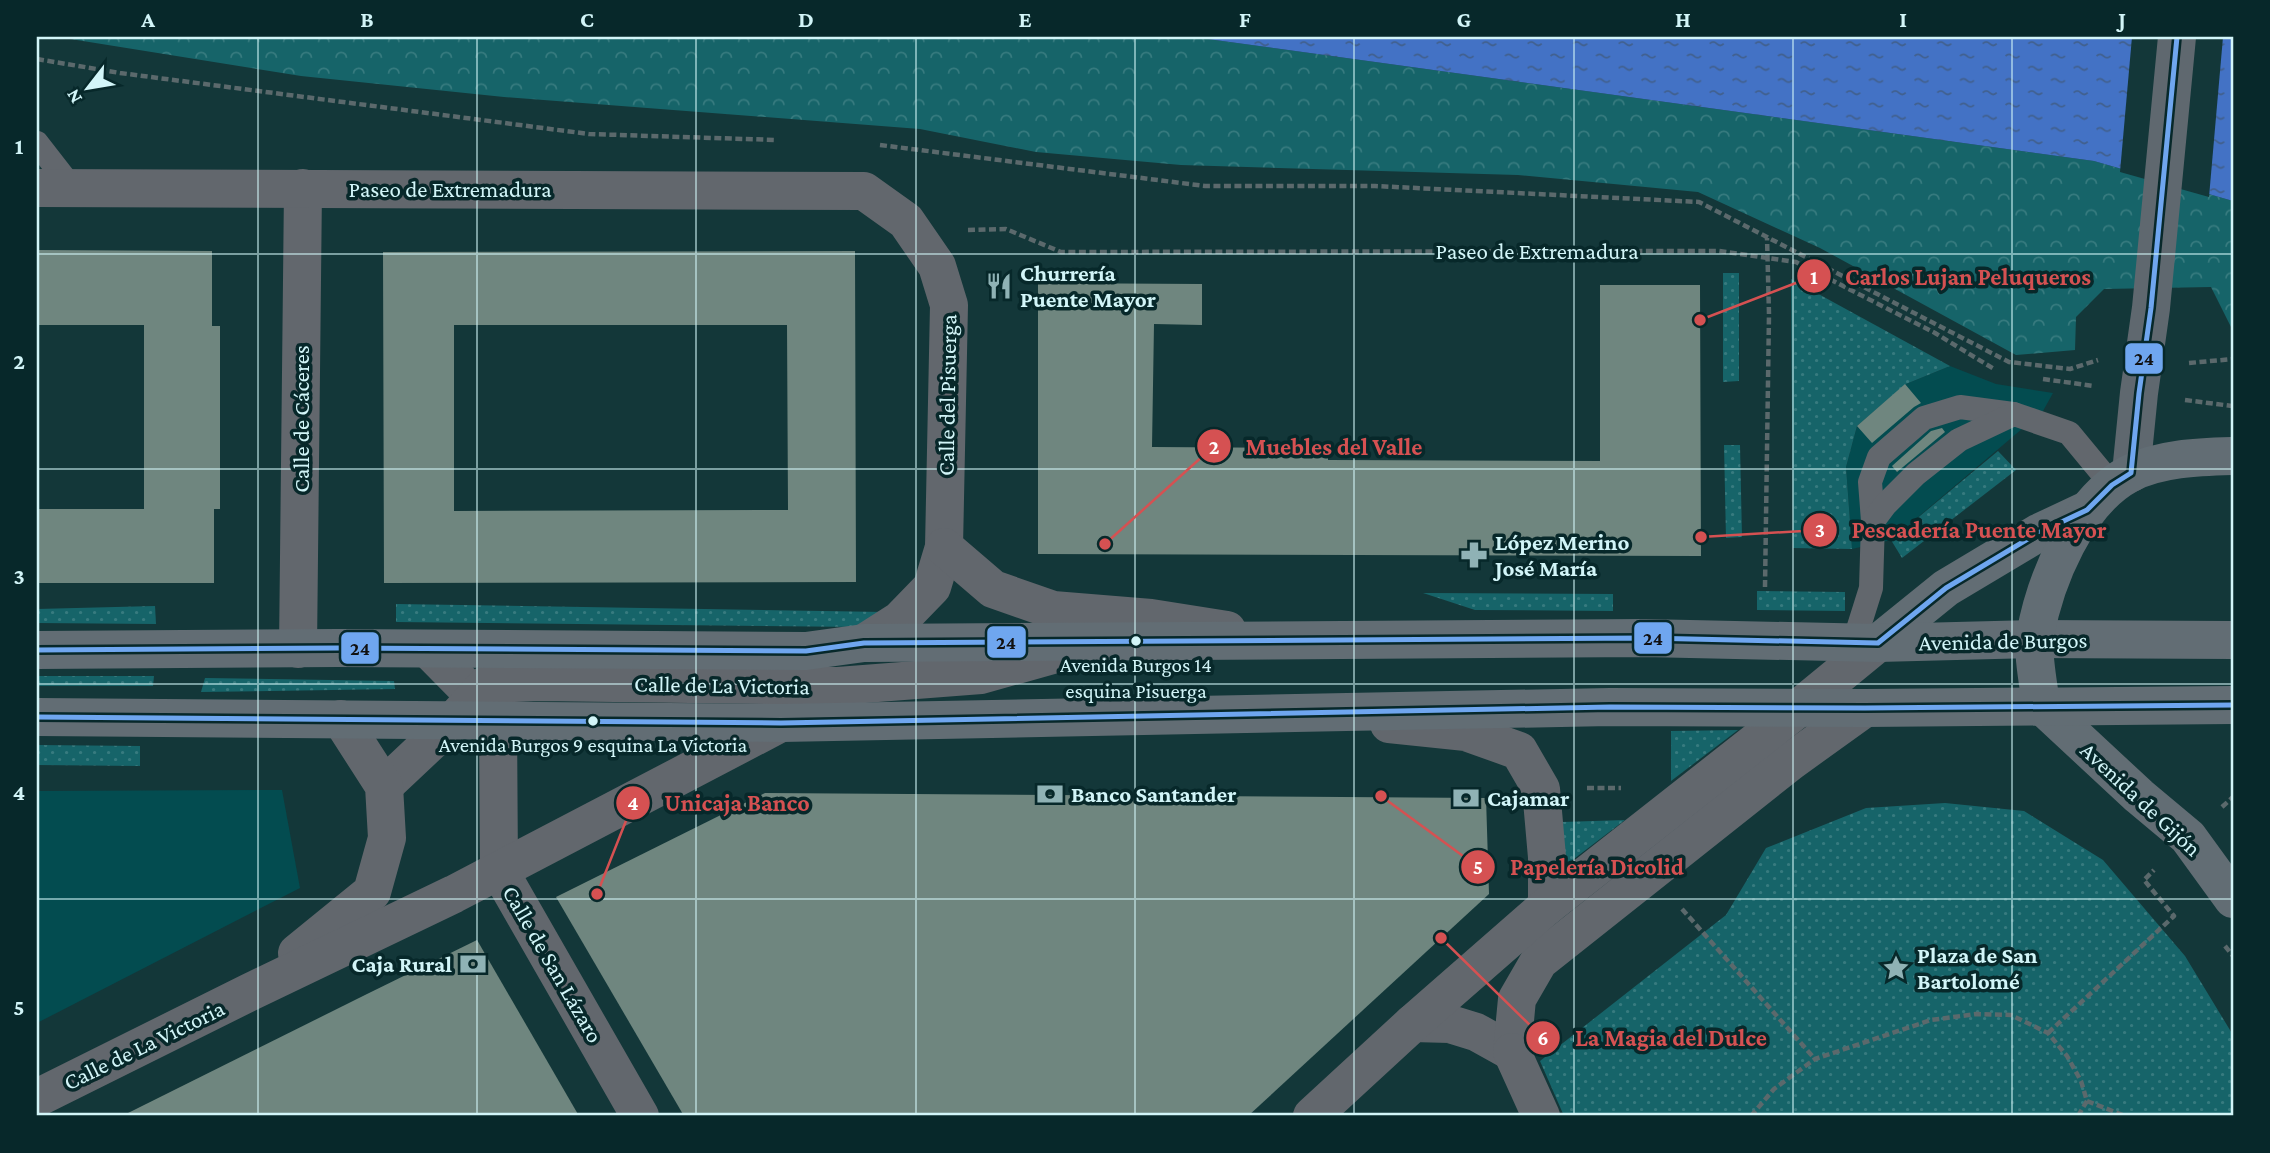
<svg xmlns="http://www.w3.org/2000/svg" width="2270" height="1153" font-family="'Crimson Pro',serif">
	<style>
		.built { fill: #034c50 }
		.green { fill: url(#green-dots) }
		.forest { fill: url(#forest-crowns) }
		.water { fill: url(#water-ripples) }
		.pier { fill: #133739 }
		.building { fill: #6f867f; fill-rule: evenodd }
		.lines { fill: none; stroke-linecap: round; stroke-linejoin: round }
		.path { stroke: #5b696c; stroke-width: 4.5; stroke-dasharray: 7 3.5; stroke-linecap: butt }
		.service { stroke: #62676d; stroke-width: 24 }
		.minor { stroke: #62676d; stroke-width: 38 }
		.tertiary { stroke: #62676d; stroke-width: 38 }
		.secondary { stroke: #5f686f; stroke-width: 38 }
		.trunk { stroke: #626d74; stroke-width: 38 }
		.bus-1-casing { stroke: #07282a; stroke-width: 10 }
		.bus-1 { stroke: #6fa6ef; stroke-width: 5 }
		.grid { fill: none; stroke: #d2f5f8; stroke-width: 2; stroke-opacity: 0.55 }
		.bus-dot { fill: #d2f5f8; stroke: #07282a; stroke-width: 2.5 }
		.labels { text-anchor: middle; stroke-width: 7; stroke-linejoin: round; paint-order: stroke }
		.bus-label { font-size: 21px; fill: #d2f5f8; stroke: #07282a }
		.street-label { font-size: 23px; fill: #d2f5f8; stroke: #07282a }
		.poi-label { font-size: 23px; font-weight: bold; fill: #d2f5f8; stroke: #07282a; text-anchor: start }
		.leader { fill: none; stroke: #d55152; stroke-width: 2.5 }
		.callout-dot { fill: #d55152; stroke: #07282a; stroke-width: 2.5 }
		.mark-label { font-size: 21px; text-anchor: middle; font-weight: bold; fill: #fff }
		.callout-label { font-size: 24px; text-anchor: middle; font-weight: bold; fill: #d55152; stroke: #07282a; stroke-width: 7; stroke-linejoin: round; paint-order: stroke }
		.line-badge { stroke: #07282a; stroke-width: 2.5 }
		.pale-badge-label { font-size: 19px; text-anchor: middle; font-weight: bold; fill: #111 }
		.neatline { fill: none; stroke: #d2f5f8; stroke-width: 2.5 }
		.grid-label { font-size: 23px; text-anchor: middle; font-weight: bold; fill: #d2f5f8 }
	</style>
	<defs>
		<pattern id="green-dots" width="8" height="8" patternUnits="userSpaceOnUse" patternTransform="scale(1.75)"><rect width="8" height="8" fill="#166469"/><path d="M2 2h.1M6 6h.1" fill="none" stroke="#377b7f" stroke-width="1.8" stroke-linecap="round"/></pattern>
		<pattern id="forest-crowns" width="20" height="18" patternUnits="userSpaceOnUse" patternTransform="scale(1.75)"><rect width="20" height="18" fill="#166469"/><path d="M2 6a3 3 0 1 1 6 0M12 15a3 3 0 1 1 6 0" fill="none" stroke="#377b7f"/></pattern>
		<pattern id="water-ripples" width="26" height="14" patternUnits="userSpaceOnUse" patternTransform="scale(1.75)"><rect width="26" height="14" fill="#4372c5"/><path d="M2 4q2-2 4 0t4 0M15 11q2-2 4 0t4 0" fill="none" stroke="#41608e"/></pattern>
	</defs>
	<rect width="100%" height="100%" fill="#133739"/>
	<g class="built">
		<path d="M1950,366l46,18 57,9 -10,18 -152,129 -39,9 -6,-82 11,-41 49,-42z"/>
		<path d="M282,790l18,98 -263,135v-232z"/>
	</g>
	<g class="green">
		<path d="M1723,273h16v108l-16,1z"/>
		<path d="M1791,279l159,87 -44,18 -49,42 -11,41 6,82 -59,-1z"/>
		<path d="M1724,445h16l2,92 -16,1z"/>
		<path d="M1998,451l18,19 -114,88 -11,-18z"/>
		<path d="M1757,591l88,1v19l-88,-1z"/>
		<path d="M1423,593l190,1v17l-138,-1z"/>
		<path d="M396,604l488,8 -22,15 -466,-5z"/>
		<path d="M155,606l1,18 -119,-1v-14z"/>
		<path d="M37,676h117l-1,10h-116z"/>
		<path d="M205,678l189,3 1,8 -194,3z"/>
		<path d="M1738,730l-67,51v-50z"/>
		<path d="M37,745l103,1v20l-103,-1z"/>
		<path d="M1945,803l79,8 79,49 82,96 48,79v81h-669l-24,-55 186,-146 40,-67 100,-40z"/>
		<path d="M1625,820l-63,48v-46z"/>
	</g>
	<path class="forest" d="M58,37h1135l901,124 139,40v130l-22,-44 -107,2 -28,28 -1,33 -59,5 -196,-107 -122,-56 -180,-17 -337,-10 -145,-13 -116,-23 -416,-32 -203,-21z"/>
	<path class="water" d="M1193,37h1040v164l-139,-40z"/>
	<path class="pier" d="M2132,37h91l-14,160 -89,-25z"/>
	<g class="building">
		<path d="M37,250l175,1v75h8v183h-6v74h-177v-74h107v-184h-107z"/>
		<path d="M855,251l1,331 -472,1 -1,-331zM454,325h333l1,185 -334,1z"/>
		<path d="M1038,283l164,1v41l-48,-1 -2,123 176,1v12l272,1v-176h100l1,271 -663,-2z"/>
		<path d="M1905,384l16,19 -7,4 -42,36 -15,-17z"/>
		<path d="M1942,428l3,4 -48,40 -5,-6 39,-35z"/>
		<path d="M765,793l721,5 3,96 -241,222h-564l-128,-219z"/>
		<path d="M477,940l102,176h-457l245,-122z"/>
	</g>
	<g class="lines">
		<g class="path">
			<path d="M37,59l83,14 469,61 188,6"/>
			<path d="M880,145l325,41h170l324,16 310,160 61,7 28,-9"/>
			<path d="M968,230l38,-1 55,23 658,-1 77,11 139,71 59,36"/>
			<path d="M2189,363l44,-4"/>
			<path d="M2043,379l51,7"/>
			<path d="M2185,400l47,6"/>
			<path d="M1765,587l4,-273 -2,-76"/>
			<path d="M1587,788h34"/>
			<path d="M2222,807l11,-10"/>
			<path d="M1682,909l133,150"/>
			<path d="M2225,946l8,10"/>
			<path d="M2048,1033l126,-117 -30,-36 10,-10"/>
			<path d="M2087,1101l38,15"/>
			<path d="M1751,1116l23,-27 41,-30 116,-39 45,-6 35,1 37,18 19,23 14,25 6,20 -9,15"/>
		</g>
		<g class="service">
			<path d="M37,143l35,45"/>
			<path d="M1873,521l-3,-39 9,-25 45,-39 36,-11 53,7"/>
			<path d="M1854,642l17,-54 2,-67 12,-16 31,-31 43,-34 55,-26 55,19 43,52"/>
		</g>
		<g class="minor">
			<path d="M298,649l5,-461"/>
			<path d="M429,650l69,70 1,150 141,246"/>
			<path d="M1389,724l77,8 53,19 22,38 6,68v49"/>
			<path d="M1413,1023l37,1 26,8 36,20"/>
			<path d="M1512,1052l5,-53 22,-38 251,-199 75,-54"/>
			<path d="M1512,1052l29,64"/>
		</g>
		<g class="tertiary">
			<path d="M37,188l827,3 42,30 31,45 12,39 -5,242 -12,40 -32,33 -36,23"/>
			<path d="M944,547l49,42 60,21 98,8 76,12"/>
			<path d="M384,786l70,-66 33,-36 53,-2 298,4 143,-11 100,-28"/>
			<path d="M297,953l75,-61 15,-54 -3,-52 -43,-67"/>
			<path d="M37,1098l213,-106 204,-98 327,-171"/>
			<path d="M1312,1116l101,-93 134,-117 253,-199 78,-64"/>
		</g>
		<path class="secondary" d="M2131,473l8,-80 12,-85 26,-271"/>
		<g class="trunk">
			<path d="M1878,643l68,-55 92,-55 49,-23"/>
			<path d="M37,650l301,-2 468,3 58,-8 781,-5 233,5 156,-4 199,1"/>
			<path d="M2041,705c-2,-18 -9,-52 -6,-69 10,-56 42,-134 94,-162 30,-16 70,-17 104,-18"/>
			<path d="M2041,705l98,91 49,41 45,62"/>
			<path d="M37,717l744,6 829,-16 255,1 368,-3"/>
		</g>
		<g class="bus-1-casing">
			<g id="bus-1">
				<path d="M37,650l301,-2 468,3 58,-8 781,-5 233,5 68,-55 92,-55 49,-23 25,-25 19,-12 8,-80 12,-85 26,-271"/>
				<path d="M37,717l744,6 829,-16 255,1 368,-3"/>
			</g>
		</g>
		<use href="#bus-1" class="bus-1"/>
	</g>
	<path class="grid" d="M258,37v1079M477,37v1079M696,37v1079M916,37v1079M1135,37v1079M1354,37v1079M1574,37v1079M1793,37v1079M2012,37v1079M37,254h2196M37,469h2196M37,684h2196M37,899h2196"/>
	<defs>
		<g id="restaurant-bare" transform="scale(2.1)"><path d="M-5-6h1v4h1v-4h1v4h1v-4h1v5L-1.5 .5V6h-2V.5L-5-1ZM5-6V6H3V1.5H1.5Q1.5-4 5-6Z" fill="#8fb2b5" stroke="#07282a" stroke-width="2.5" paint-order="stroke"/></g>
		<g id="pharmacy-bare" transform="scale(2.1)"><path d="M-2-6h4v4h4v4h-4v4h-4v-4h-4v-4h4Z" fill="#8fb2b5" stroke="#07282a" stroke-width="2.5" paint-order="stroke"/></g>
		<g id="bank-bare" transform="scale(2.1)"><path d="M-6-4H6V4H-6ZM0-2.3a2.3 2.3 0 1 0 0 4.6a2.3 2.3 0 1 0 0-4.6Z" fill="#8fb2b5" stroke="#07282a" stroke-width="2.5" paint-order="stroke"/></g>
		<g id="sight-bare" transform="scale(2.1)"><path d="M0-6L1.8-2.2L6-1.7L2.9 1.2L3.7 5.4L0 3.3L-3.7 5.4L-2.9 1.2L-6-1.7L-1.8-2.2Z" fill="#8fb2b5" stroke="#07282a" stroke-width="2.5" paint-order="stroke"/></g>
	</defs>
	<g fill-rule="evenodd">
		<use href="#restaurant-bare" x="999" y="286"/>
		<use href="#pharmacy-bare" x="1474" y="555"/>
		<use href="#bank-bare" x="1050" y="794"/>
		<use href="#bank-bare" x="1466" y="798"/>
		<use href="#bank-bare" x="473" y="964"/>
		<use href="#sight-bare" x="1896" y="968"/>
	</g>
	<g class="bus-dot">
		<circle cx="1136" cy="641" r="6"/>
		<circle cx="593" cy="721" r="6"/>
	</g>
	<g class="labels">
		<g class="bus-label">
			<text x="1136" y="672">Avenida Burgos 14<tspan x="1136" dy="26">esquina Pisuerga</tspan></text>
			<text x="593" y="752">Avenida Burgos 9 esquina La Victoria</text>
		</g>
		<g class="street-label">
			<text x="450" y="197">Paseo de Extremadura</text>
			<text x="1537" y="259">Paseo de Extremadura</text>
			<text transform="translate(947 395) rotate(-89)" y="8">Calle del Pisuerga</text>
			<text transform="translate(301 419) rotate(-90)" y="8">Calle de Cáceres</text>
			<text transform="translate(2003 641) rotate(-1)" y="8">Avenida de Burgos</text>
			<text transform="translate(722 685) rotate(1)" y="8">Calle de La Victoria</text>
			<text transform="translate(2141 799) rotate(43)" y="8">Avenida de Gijón</text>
			<text transform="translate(553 964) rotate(60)" y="8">Calle de San Lázaro</text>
			<text transform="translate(144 1045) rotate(-26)" y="8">Calle de La Victoria</text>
		</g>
		<g class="poi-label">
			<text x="1020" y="281">Churrería<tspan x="1020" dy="26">Puente Mayor</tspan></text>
			<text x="1495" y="550">López Merino<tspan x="1495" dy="26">José María</tspan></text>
			<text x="1071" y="802">Banco Santander</text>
			<text x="1487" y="806">Cajamar</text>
			<text x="1917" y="963">Plaza de San<tspan x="1917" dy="26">Bartolomé</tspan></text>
			<text x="452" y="972" text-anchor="end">Caja Rural</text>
		</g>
	</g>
	<path class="leader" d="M1700 320L1814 276M1105 544L1214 446M1701 537L1820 530M597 894L633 803M1381 796L1478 867M1441 938L1543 1038"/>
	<g class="callout-dot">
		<circle cx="1700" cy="320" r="7"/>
		<circle cx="1105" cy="544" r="7"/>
		<circle cx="1701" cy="537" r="7"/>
		<circle cx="597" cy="894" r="7"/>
		<circle cx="1381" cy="796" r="7"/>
		<circle cx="1441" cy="938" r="7"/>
		<circle cx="1814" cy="276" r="18"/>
		<circle cx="1214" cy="446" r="18"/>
		<circle cx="1820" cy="530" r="18"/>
		<circle cx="633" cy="803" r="18"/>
		<circle cx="1478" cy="867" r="18"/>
		<circle cx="1543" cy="1038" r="18"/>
	</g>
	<g class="mark-label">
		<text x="1814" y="284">1</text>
		<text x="1214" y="454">2</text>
		<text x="1820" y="537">3</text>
		<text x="633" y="810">4</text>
		<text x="1478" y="874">5</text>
		<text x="1543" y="1045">6</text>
	</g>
	<g class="callout-label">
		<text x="1968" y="285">Carlos Lujan Peluqueros</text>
		<text x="1334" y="455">Muebles del Valle</text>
		<text x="1979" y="538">Pescadería Puente Mayor</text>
		<text x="737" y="811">Unicaja Banco</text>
		<text x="1597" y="875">Papelería Dicolid</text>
		<text x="1671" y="1046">La Magia del Dulce</text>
	</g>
	<g class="line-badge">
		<rect x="2124" y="342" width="40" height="33" rx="7" fill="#6fa6ef"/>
		<rect x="1633" y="621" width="40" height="34" rx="7" fill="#6fa6ef"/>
		<rect x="986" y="625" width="41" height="34" rx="7" fill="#6fa6ef"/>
		<rect x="340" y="631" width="40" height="34" rx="7" fill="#6fa6ef"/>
	</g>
	<g class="pale-badge-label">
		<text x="2144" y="365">24</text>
		<text x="1653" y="645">24</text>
		<text x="1006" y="649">24</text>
		<text x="360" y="655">24</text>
	</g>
	<rect width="2270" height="1153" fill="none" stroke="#07282a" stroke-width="77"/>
	<g transform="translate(88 88) rotate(239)" stroke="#07282a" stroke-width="5" paint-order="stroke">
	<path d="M0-5L12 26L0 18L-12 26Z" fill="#d2f5f8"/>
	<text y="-10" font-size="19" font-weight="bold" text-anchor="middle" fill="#d2f5f8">N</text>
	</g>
	<rect x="38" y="38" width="2194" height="1076" class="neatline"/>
	<g class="grid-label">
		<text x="148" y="27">A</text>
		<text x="367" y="27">B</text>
		<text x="587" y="27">C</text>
		<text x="806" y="27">D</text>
		<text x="1025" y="27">E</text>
		<text x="1245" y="27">F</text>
		<text x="1464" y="27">G</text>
		<text x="1683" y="27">H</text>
		<text x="1903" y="27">I</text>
		<text x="2122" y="27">J</text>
		<text x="19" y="154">1</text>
		<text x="19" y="369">2</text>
		<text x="19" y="584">3</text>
		<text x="19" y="800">4</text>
		<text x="19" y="1015">5</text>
	</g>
</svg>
